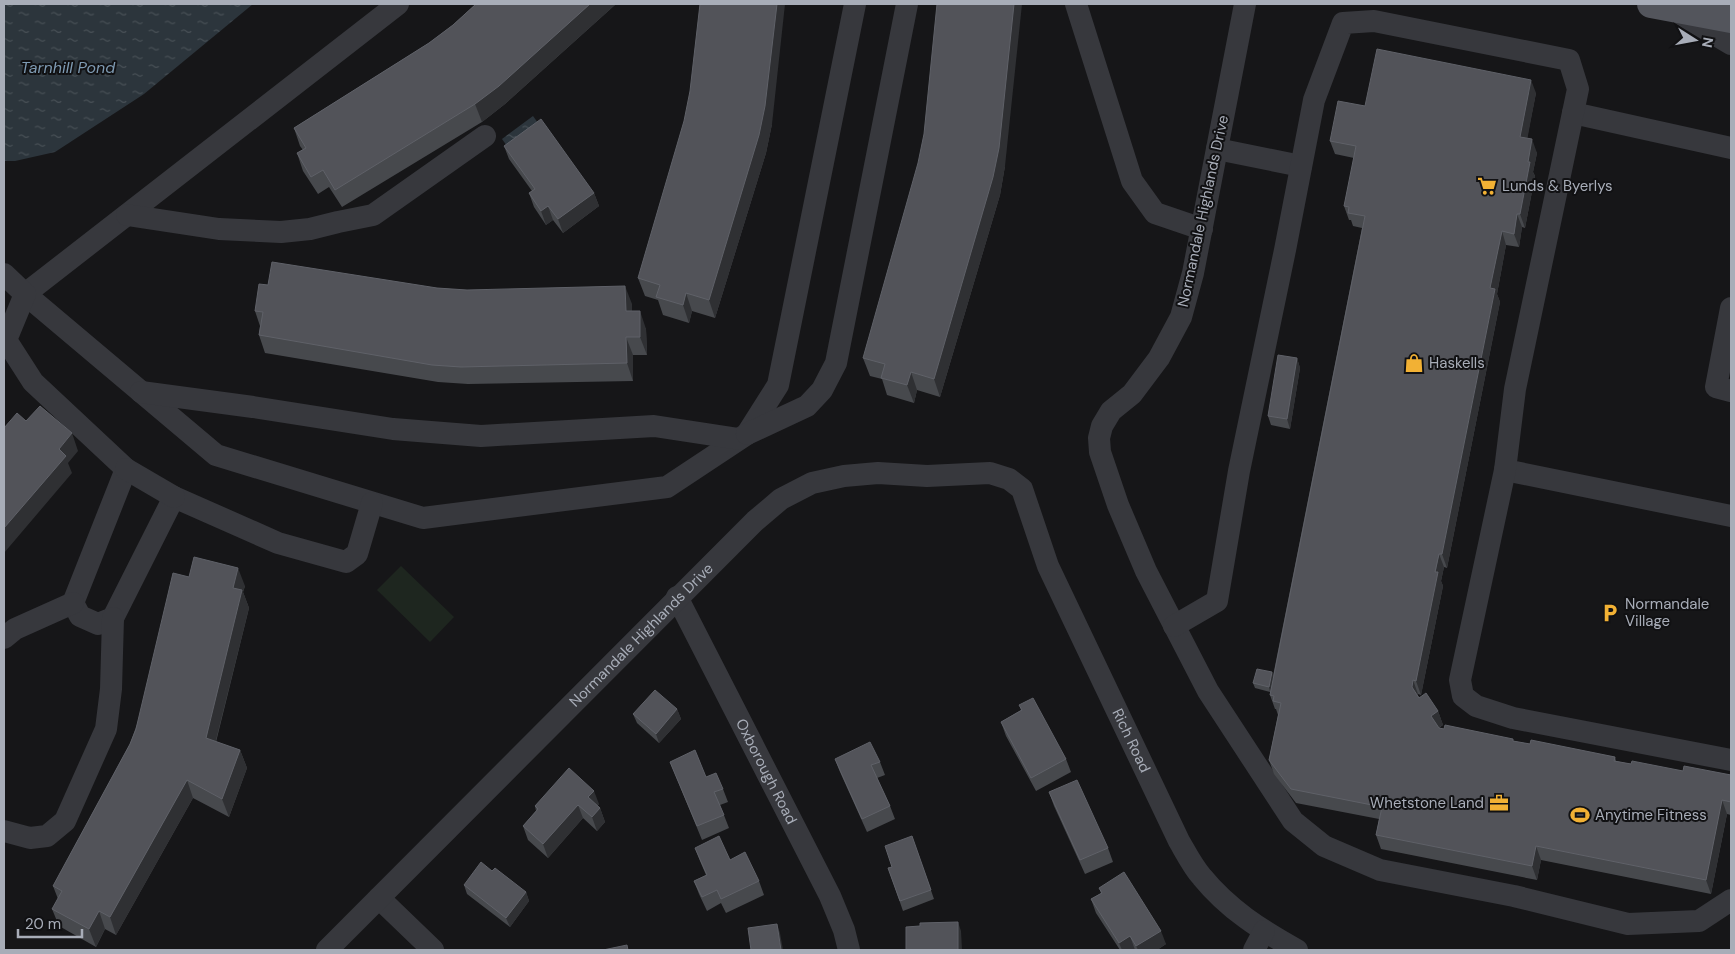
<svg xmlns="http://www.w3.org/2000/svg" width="1735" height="954" font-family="'DM Sans',sans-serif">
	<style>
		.grass { fill: #1e261f }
		.water { fill: url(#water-ripples) }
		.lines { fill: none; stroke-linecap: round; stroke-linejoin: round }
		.minor { stroke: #37383d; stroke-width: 22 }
		.major { stroke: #53555c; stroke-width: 28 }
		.wall { fill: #47494d }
		.shaded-wall { fill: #2f3033 }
		.building { fill: #525359; stroke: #5f6168 }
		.labels { text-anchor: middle; stroke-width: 4; stroke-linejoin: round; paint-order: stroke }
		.poi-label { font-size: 15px; fill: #a8adb8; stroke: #111113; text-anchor: start }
		.street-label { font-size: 15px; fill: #a8adb8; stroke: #111113 }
		.water-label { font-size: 16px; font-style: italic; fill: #7f9bb3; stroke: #111113 }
	</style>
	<defs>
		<pattern id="water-ripples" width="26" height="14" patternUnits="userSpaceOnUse" patternTransform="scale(1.25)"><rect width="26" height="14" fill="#2c353c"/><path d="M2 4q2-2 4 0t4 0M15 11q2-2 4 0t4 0" fill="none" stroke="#485056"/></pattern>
	</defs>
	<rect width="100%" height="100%" fill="#161618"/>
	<path class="grass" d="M401,566l53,51 -24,25 -53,-52z"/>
	<g class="water">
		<path d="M4,4h249l-109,90 -89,58 -40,9h-11z"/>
		<path d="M533,116l10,14 -31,23 -10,-14z"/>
	</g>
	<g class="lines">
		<g class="minor">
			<path d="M398,4l-373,290 191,161 207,63 244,-31 80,-53 31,-49 77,-381"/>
			<path d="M1076,4l56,177 23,32 47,16"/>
			<path d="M1245,4l-52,269 -12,44 -22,41 -27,36 -21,17 -9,15 -3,12 1,14 18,53 28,66 62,120 85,130 31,25 56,24 134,26 114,28 71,-3 32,-21"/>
			<path d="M1679,13l52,31"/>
			<path d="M1573,113l158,35"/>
			<path d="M1217,149l84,17"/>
			<path d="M127,215l92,14 62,3 29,-3 28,-7 35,-7 112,-79"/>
			<path d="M4,274l21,20 -19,46 27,42 93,87 -53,134 7,13 18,8 15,-6 61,-121 104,46 68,19 11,-8 15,-51"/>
			<path d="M1731,308l-15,79 15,4"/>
			<path d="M141,392l112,15 140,22 88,7 173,-10 85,13"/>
			<path d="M747,434l60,-28 15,-16 14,-27 71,-359"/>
			<path d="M126,469l48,28"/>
			<path d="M1505,470l226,46"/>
			<path id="s1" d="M677,597l153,299 14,34 5,20"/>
			<path d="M1174,626l43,-25 22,-130 46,-221 29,-150 29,-77 31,-2 195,39 9,29 -63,300 -10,81 -45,210 3,16 13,10 37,12 218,42"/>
			<path d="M4,638l11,-9 58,-26"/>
			<path d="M4,831l26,7 17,-2 18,-15 41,-92 5,-40 2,-71"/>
			<path d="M379,898l54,52"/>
			<path id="s2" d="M327,950l428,-429 26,-22 31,-16 32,-7 34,-3 49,3 63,-3 19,6 13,10 26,77 131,275c7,12 14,26 23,36 26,32 59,53 95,73"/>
			<path d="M1254,950l10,-19"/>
		</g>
		<path class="major" d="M1651,4l80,15"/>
	</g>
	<g class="wall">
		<path d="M476,4h140l-111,100 -23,18 -140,85 -13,-20 -11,7 -15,-23 -6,-18 6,-3 -3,-4 -6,-18 135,-85 24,-18z"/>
		<path d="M1536,93l-9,45 10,15 -4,19 2,4 -10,52 -3,-1 -3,20 -13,-2 -9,49 3,8 -53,266 -3,-1 -3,14 2,5 -22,109 -3,-1v2l20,15 5,14 -4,3 91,16 85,13 1,4 15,3 52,7 48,4v40l-4,-1 -16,80 -170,-34 -4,20 -156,-31 -5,-14 3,-16 -83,-16 -22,-29 -5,-14 9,-45 -2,-6h-1l-5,-14v-3l-15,-4 -2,-5 19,-11 1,4 89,-448 -9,-2 -2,-6h-2l-5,-14 10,-48 -19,-4 -5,-13 35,-35z"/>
		<path d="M772,124l-6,29 -51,165 -23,-7 -3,12 -26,-8 -5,-15 -13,-4 -7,-18z"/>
		<path d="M504,146l90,47 5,13 -36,27 -10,-13 -7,5 -12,-18 -5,-14 3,-2 -23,-32z"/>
		<path d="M1005,166l-5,29 -60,202 -23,-7 -3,13 -27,-8 -5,-16 -12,-3 -7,-18z"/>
		<path d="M268,285l169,3 195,16v7l14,18 1,26h-14v26l-165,3 -30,-2 -173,-29 -6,-18 1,-9 -5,-15z"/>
		<path d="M1297,358l3,10 -10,61 -19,-4 -3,-9z"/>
		<path d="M189,577l56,9 -2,6 6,16 -33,134 24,8 7,18 -18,49 -36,-19 -77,137 -11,-6 -9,18 -37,-21 -7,-17 6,-10 -5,-13 77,-142z"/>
		<path d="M1019,705l47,54 5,13 -35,19 -30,-55 -5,-14 20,-12z"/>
		<path d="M677,709l4,10 -22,24 -22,-20 -4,-9z"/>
		<path d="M835,759l45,3 5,13 -8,3 13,28 5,13 -28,13 -27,-60z"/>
		<path d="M670,762l36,15 17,12 5,13 -8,3 9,23 -27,12z"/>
		<path d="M1049,792l59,56 5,14 -28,12 -31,-68z"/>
		<path d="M599,804l-2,2 3,2 5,14 -8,9 -14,-13 -35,40 -20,-18 -5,-14 13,-15 -1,-5z"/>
		<path d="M912,836l22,63 -31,12 -15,-43 4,-1z"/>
		<path d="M695,848l35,12 29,21 5,14 -38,18 -5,-10 -14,8 -8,-17 -5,-13 12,-6 -6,-14z"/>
		<path d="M492,871l34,21 3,9 -19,26 -43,-33 -3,-9z"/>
		<path d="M1099,888l67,56 -9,6h-37l-24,-37 -5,-14 10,-6z"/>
	</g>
	<g class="shaded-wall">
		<path d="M590,4h26l-111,100 -23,18 -7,-18z"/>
		<path d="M777,4h8l-13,120 -6,29 -51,165 -6,-18z"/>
		<path d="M1014,4h8l-17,162 -5,29 -60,202 -6,-18z"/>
		<path d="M1531,80l5,13 -11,58 -5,-14z"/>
		<path d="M1532,139l5,14 -4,19 2,4 -10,52 -5,-14 8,-52z"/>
		<path d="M594,193l5,13 -36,27 -5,-14z"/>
		<path d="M548,206l5,14 -7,5 -5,-14z"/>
		<path d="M1517,214l5,13 -3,20 -5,-13z"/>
		<path d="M1502,231l4,14 -9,49 3,8 -53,266 -5,-14 48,-266z"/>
		<path d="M625,286l7,18v25l-6,-18z"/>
		<path d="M686,293l6,18 -3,12 -6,-18z"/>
		<path d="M640,311l6,18 1,26 -7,-18z"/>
		<path d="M626,337l7,18v26l-6,-18z"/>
		<path d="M1297,358l3,10 -10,61 -3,-10z"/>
		<path d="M911,372l6,18 -3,13 -7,-18z"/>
		<path d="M72,433l6,18 -10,12 4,10 -68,80v-25l55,-79z"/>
		<path d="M1439,554l5,13 -3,14 2,5 -22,109 -5,-14z"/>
		<path d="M238,568l7,18 -2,6 6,16 -37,148 -6,-18 27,-150z"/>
		<path d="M1272,672l2,5 -4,15 -1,-5z"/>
		<path d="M1413,680l5,14 -1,7 -5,-14z"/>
		<path d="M677,709l4,10 -22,24 -3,-9z"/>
		<path d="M1438,711l5,14 -7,4 -5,-13z"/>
		<path d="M240,750l7,18 -18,49 -7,-18z"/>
		<path d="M187,780l6,18 -77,137 -6,-18z"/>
		<path d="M594,791l5,13 -6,6 -5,-13z"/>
		<path d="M1722,800l5,14 -16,80 -5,-14z"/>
		<path d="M578,805l5,13 -35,40 -5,-14z"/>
		<path d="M600,808l5,14 -8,9 -5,-14z"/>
		<path d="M1536,846l5,14 -4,20 -5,-14z"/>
		<path d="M526,892l3,9 -19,26 -4,-9z"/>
		<path d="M99,911l6,18 -9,18 -7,-18z"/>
		<path d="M958,922l3,9 1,19h-4z"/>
		<path d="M777,924l3,9 3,17h-2z"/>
		<path d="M1161,931l5,13 -9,6h-19l-2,-4z"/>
		<path d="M1130,936l5,14h-13l-3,-7z"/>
	</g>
	<g class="building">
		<path d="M476,4h114l-91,82 -24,18 -140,86 -12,-20 -12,7 -14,-24 9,-5 -12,-20 135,-85 24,-18z"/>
		<path d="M700,4h77l-12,102 -6,29 -50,165 -23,-7 -3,12 -27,-8 4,-12 -22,-7 46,-157 6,-30z"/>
		<path d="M937,4h77l-15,144 -6,29 -59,202 -23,-7 -4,13 -26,-7 4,-14 -22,-6 55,-195 6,-29z"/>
		<path d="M1377,49l154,31 -11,57 12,2 -4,23h2l-10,52h-3l-3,20 -12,-3 -12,57 5,1 -53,265h-3l-4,18h3l-22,109 -3,-1 -1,7 7,11 7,-5 12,18 -7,5 8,12 5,1 1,-4 68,14v2l17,3 1,-4 84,17 -1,4 17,3 1,-3 51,10 1,-5 47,9v27l-9,-2 -16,80 -170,-34 -4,20 -156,-31 6,-28 -91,-18 -22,-29 12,-57 -8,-2 1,-5 -4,-1 95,-479 -17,-3 1,-6 -5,-1 12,-60 -26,-5 8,-40 27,5z"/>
		<path d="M541,119l53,74 -36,26 -10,-13 -7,5 -12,-18 6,-4 -31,-43z"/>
		<path d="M272,262l165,26 30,2 158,-4 1,25h14v26h-14l1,26 -166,4 -29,-2 -173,-30 4,-23 -8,-1 4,-27 9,1z"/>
		<path d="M1278,355l19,3 -10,61 -19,-3z"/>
		<path d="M40,406l32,27 -13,16 7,7 -62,72v-100l13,-15 9,8z"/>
		<path d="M194,557l44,11 -5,20 9,2 -36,148 34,12 -18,49 -35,-19 -77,137 -11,-6 -10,18 -37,-20 10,-18 -9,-5 77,-142 6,-15 37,-156 16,4z"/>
		<path d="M1257,669l15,3 -3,15 -16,-4z"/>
		<path d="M655,690l22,19 -21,25 -23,-20z"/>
		<path d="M1033,698l33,61 -35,19 -30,-56 21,-12 -3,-5z"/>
		<path d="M870,742l10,20 -9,3 19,41 -28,13 -27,-60z"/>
		<path d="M695,750l11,27 10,-4 7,16 -9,3 10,23 -27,11 -27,-64z"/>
		<path d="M569,768l25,23 -6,6 12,11 -8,9 -14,-12 -35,39 -20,-18 15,-17 -3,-3z"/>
		<path d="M1077,780l31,68 -28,12 -31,-68z"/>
		<path d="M719,836l11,24 15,-8 14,29 -38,18 -4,-9 -15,7 -8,-16 13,-6 -12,-27z"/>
		<path d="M912,836l19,54 -31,11 -12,-33 4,-1 -7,-21z"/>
		<path d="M481,862l11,9 3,-3 31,24 -20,26 -42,-33z"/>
		<path d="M1124,872l37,59 -25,15 -6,-10 -11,7 -28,-44 11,-6 -3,-5z"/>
		<path d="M958,922v28h-52v-23l14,-1v-3z"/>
		<path d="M777,924l4,26h-30l-3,-22z"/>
		<path d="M627,945l1,5h-25z"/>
	</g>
	<defs>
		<g id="supermarket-bare" transform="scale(1.5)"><path d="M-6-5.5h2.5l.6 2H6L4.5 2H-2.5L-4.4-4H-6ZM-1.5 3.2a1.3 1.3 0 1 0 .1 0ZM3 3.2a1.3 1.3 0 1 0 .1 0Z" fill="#f2b134" stroke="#111113" stroke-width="2.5" paint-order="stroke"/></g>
		<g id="shop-bare" transform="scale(1.5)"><path d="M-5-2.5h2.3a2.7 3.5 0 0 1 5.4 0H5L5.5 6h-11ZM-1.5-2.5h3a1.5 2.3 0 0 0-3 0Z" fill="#f2b134" stroke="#111113" stroke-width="2.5" paint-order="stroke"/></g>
		<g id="parking-bare" transform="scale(1.5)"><path d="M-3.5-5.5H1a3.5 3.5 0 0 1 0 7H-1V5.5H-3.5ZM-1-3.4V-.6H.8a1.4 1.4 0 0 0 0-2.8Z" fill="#f2b134" stroke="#111113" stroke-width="2.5" paint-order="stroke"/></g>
		<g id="office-bare" transform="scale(1.5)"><path d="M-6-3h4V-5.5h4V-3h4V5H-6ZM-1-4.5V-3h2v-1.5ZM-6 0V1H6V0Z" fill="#f2b134" stroke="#111113" stroke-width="2.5" paint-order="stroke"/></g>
		<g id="stadium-bare" transform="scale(1.5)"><path d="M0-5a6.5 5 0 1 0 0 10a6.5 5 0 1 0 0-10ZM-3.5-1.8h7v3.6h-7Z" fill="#f2b134" stroke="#111113" stroke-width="2.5" paint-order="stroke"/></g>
	</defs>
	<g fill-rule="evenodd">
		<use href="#supermarket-bare" x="1487" y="186"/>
		<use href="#shop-bare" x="1414" y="363"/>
		<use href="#parking-bare" x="1610" y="613"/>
		<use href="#office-bare" x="1499" y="803"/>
		<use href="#stadium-bare" x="1580" y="815"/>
	</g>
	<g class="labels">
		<g class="poi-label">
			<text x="1502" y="191">Lunds &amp; Byerlys</text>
			<text x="1429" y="368">Haskells</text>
			<text x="1625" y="609">Normandale<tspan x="1625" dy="17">Village</tspan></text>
			<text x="1484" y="808" text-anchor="end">Whetstone Land</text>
			<text x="1595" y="820">Anytime Fitness</text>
		</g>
		<g class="street-label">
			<text transform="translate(1203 211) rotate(-78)" y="5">Normandale Highlands Drive</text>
			<text dy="5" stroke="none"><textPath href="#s2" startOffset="445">Normandale Highlands Drive</textPath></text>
			<text dy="5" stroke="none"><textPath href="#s2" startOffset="1165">Rich Road</textPath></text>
			<text dy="5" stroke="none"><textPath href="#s1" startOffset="196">Oxborough Road</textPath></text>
		</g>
		<g class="water-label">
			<text x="68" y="73">Tarnhill Pond</text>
		</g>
	</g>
	<rect width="1735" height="954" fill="none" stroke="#a8adb8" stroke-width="10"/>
	<g transform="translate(1695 40) rotate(101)" stroke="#111113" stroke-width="4" paint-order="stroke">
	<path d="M0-4L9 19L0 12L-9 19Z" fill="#a8adb8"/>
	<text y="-8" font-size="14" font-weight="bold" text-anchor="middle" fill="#a8adb8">N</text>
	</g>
	<path d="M18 929v8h64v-8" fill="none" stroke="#a8adb8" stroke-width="2.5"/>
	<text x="25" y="929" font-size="15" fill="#a8adb8" stroke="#111113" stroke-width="4" paint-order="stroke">20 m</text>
</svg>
